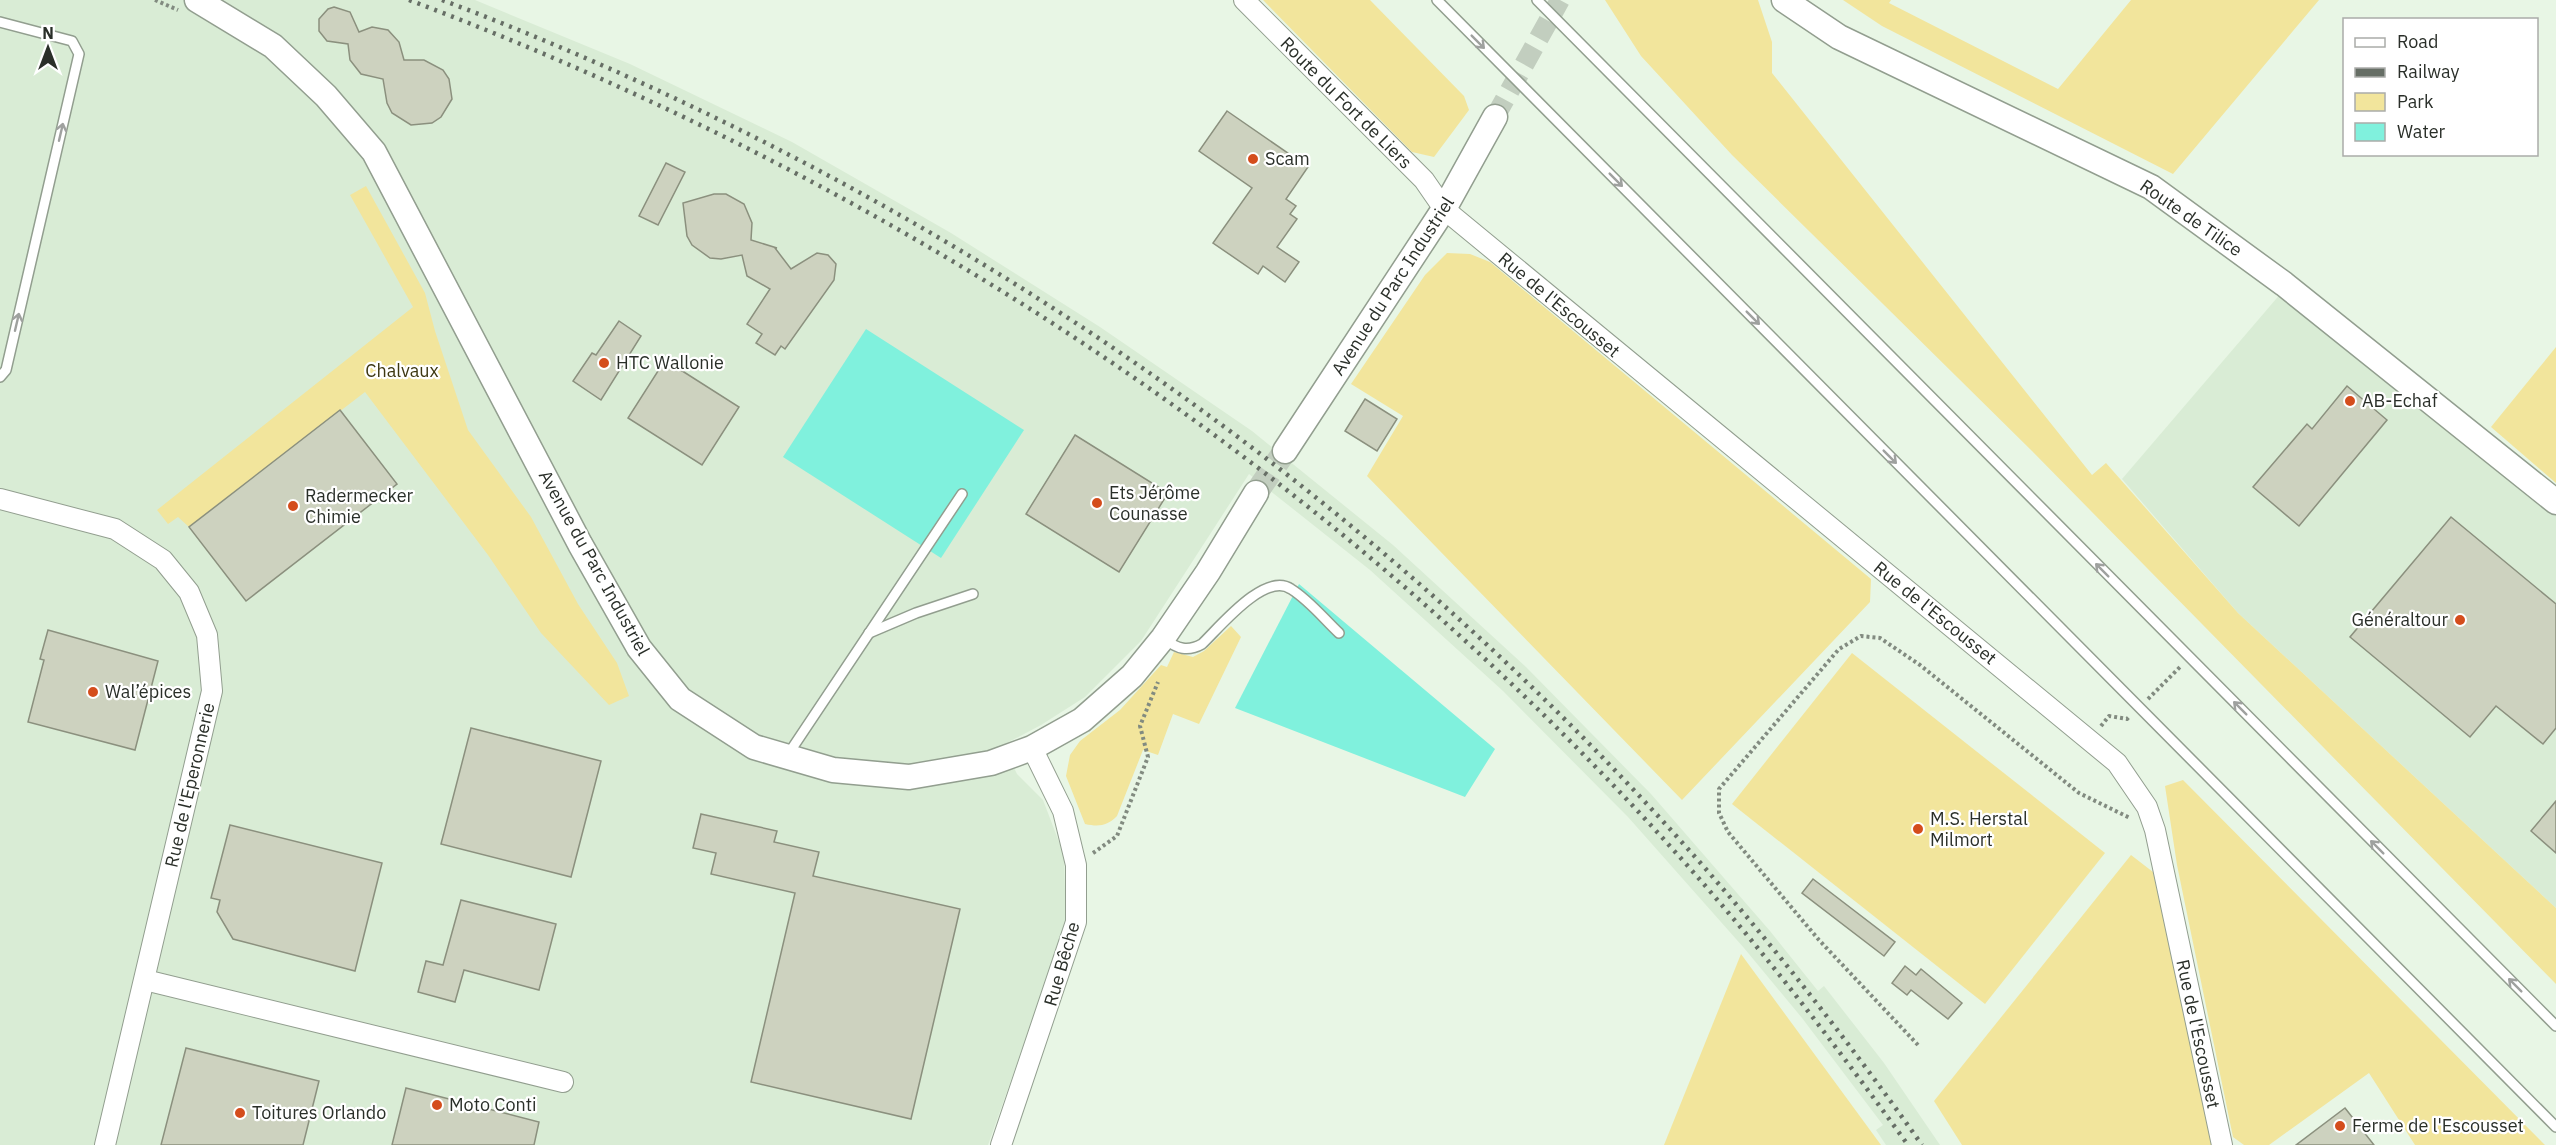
<svg xmlns="http://www.w3.org/2000/svg" width="2556" height="1145" font-family="'IBM Plex Sans',sans-serif">
	<style>
		.built { fill: #d9ecd5 }
		.green { fill: #f2e59c }
		.water { fill: #80f1dd }
		.building { fill: #cdd2bf; stroke: #8b907e; stroke-width: 1.5 }
		.lines { fill: none; stroke-linecap: round; stroke-linejoin: round }
		.minor-tunnel { stroke: #c2cebf; stroke-width: 20; stroke-dasharray: 20 10; stroke-linecap: butt }
		.tertiary-tunnel { stroke: #c2cebf; stroke-width: 24; stroke-dasharray: 24 12; stroke-linecap: butt }
		.service-casing { stroke: #929e8f; stroke-width: 12 }
		.minor-casing { stroke: #929e8f; stroke-width: 22 }
		.tertiary-casing { stroke: #929e8f; stroke-width: 27 }
		.path { stroke: #828b80; stroke-width: 4; stroke-dasharray: 3 3; stroke-linecap: butt }
		.service { stroke: #fff; stroke-width: 9 }
		.minor { stroke: #fff; stroke-width: 20 }
		.tertiary { stroke: #fff; stroke-width: 24 }
		.rail { stroke: #666e65; stroke-width: 4.5; stroke-dasharray: 3 6; stroke-linecap: butt }
		.oneway { stroke: #9fa19f }
		.poi-dot { fill: #d44d1c; stroke: #fff; stroke-width: 2 }
		.labels { text-anchor: middle; stroke-width: 4.5; stroke-linejoin: round; paint-order: stroke }
		.street-label { font-size: 18px; fill: #2a2f29; stroke: #fff }
		.poi-label { font-size: 18px; fill: #2a2f29; stroke: #fff; text-anchor: start }
		.park-label { font-size: 18px; fill: #3d3711; stroke: #fff }
	</style>
	<rect width="100%" height="100%" fill="#e8f6e5"/>
	<g class="built">
		<path d="M0,0h475l155,64 162,78 159,91 149,94 152,104 141,114 133,122 125,127 119,137 48,60 6,-5 60,77 56,82h-54l-10,-15 7,-5 -81,-107 -58,-70 -116,-131 -125,-126 -133,-121 -121,-96 -108,167 -56,56 -44,28 -38,20 14,29 26,26 21,55 2,70 -78,220h-988z"/>
		<path d="M2282,292l274,215v401l-318,-295 -116,-134z"/>
	</g>
	<g class="green">
		<path d="M1263,0h107l94,96 5,14 -35,47 -22,-5z"/>
		<path d="M1605,0h153l14,42v31l320,402 14,-12 132,150 318,295v76l-524,-533 -300,-296 -91,-99z"/>
		<path d="M1843,0h48l-2,3 169,86 73,-89h188l-146,174 -291,-148z"/>
		<path d="M366,186l59,107 10,38 33,99 63,87 47,87 39,59 12,33 -20,9 -68,-72 -53,-78 -123,-163 -176,135 -11,-10 -10,7 -11,-14 256,-203 -63,-112z"/>
		<path d="M1447,253l23,1 20,8 381,317 -1,23 -188,198 -315,-324 36,-60 -52,-32 74,-109z"/>
		<path d="M2556,347v136l-65,-56z"/>
		<path d="M1231,626l10,11 -42,87 -26,-10 -15,41 -15,-5 -26,66c-10,10 -18,11 -32,8l-19,-48 4,-21 10,-14 40,-31 41,-45 6,2 7,-15 19,5 11,-6z"/>
		<path d="M1852,653l253,200 -120,151 -253,-200z"/>
		<path d="M2183,780l362,365h-130l-46,-72 -100,72h-25l-11,-8 -56,-272 -12,-79z"/>
		<path d="M2131,855l22,17 61,273h-252l-28,-44z"/>
		<path d="M1741,954l140,191h-217z"/>
	</g>
	<g class="water">
		<path d="M866,329l158,101 -83,128 -158,-101z"/>
		<path d="M1299,584l196,165 -30,48 -230,-89z"/>
	</g>
	<g class="building">
		<path d="M334,7l16,5 9,20 13,-5 16,3 11,12 5,18h20l19,10 6,9 3,20 -11,18 -9,6 -21,2 -19,-12 -5,-10 -4,-24 -22,-5 -11,-14 -2,-16 -21,-3 -8,-10v-12l9,-10z"/>
		<path d="M1227,111l81,56 -22,32 10,7 -6,8 7,5 -20,28 22,15 -14,20 -22,-16 -5,8 -45,-31 39,-55 -53,-37z"/>
		<path d="M666,163l19,9 -27,53 -19,-9z"/>
		<path d="M714,194h12l18,10 8,19 -1,17 26,8h-2l16,21 26,-16 11,2 8,9 -2,16 -49,69 -4,-3 -6,9 -19,-12 6,-9 -15,-10 23,-35 -23,-13 -5,-21 -21,4 -11,-1 -18,-13 -5,-9 -4,-33z"/>
		<path d="M619,321l22,15 -40,64 -28,-19 19,-28 4,2z"/>
		<path d="M665,360l74,47 -37,58 -74,-47z"/>
		<path d="M2347,386l40,34 -88,106 -46,-39 54,-63 5,5z"/>
		<path d="M1365,399l32,20 -20,32 -32,-20z"/>
		<path d="M340,410l57,74 -151,117 -57,-74z"/>
		<path d="M1075,435l93,58 -49,79 -93,-58z"/>
		<path d="M2451,517l105,87v124l-13,16 -47,-38 -26,31 -120,-100z"/>
		<path d="M48,630l110,31 -23,89 -107,-28 16,-62 -4,-1z"/>
		<path d="M471,728l130,33 -30,116 -130,-33z"/>
		<path d="M2556,801v52l-25,-22z"/>
		<path d="M701,814l76,17 -3,11 45,10 -6,24 147,33 -49,210 -160,-37 44,-189 -84,-19 5,-21 -23,-5z"/>
		<path d="M230,825l152,38 -27,108 -122,-32 -16,-27 3,-12 -9,-2z"/>
		<path d="M1813,879l82,63 -11,14 -82,-63z"/>
		<path d="M461,900l95,24 -17,66 -75,-20 -9,32 -37,-10 8,-31 17,4z"/>
		<path d="M1905,966l11,9 5,-6 41,34 -14,16 -37,-29 -4,5 -15,-12z"/>
		<path d="M186,1048l133,33 -16,64h-142z"/>
		<path d="M406,1088l133,34 -5,23h-142z"/>
		<path d="M2345,1108l29,37h-78z"/>
	</g>
	<g class="lines">
		<path class="minor-tunnel" d="M1495,117l65,-117"/>
		<path class="tertiary-tunnel" d="M1256,493l29,-42"/>
		<g class="service-casing">
			<g id="service">
				<path d="M1437,0l1119,1127"/>
				<path d="M1537,0l1019,1026"/>
				<path d="M0,22l72,19 7,13 -73,316 -6,7"/>
				<path d="M869,633l47,-20 57,-19"/>
				<path d="M1165,639c12,10 23,13 37,5 17,-16 63,-73 89,-55 18,11 33,30 48,44"/>
				<path d="M787,756l175,-262"/>
			</g>
		</g>
		<g class="minor-casing">
			<g id="minor">
				<path d="M1244,0l180,180 20,29 673,554 30,44 8,23 67,315"/>
				<path d="M0,499l115,30 48,31 26,32 18,43 5,56 -107,454"/>
				<path d="M145,980l418,102"/>
				<path d="M1001,1145l75,-223v-57l-13,-54 -31,-63"/>
			</g>
		</g>
		<g class="tertiary-casing">
			<g id="tertiary">
				<path d="M197,0l76,46 53,50 48,56 206,392 59,104 41,51 74,48 79,23 76,7 82,-14 41,-15 50,-28 50,-44 31,-38 45,-66 48,-79"/>
				<path d="M1784,0l55,37 312,150 133,97 272,218"/>
				<path d="M1285,451l159,-242 51,-92"/>
			</g>
		</g>
		<g class="path">
			<path d="M155,0l23,10"/>
			<path d="M2148,699l33,-33"/>
			<path d="M2101,726l8,-10 18,3 3,-3"/>
			<path d="M1093,853l24,-17 31,-79 -8,-31 18,-44"/>
			<path d="M1918,1045l-99,-105 -91,-108 -9,-19v-24l120,-140 22,-13 19,2 40,27 159,128 51,25"/>
		</g>
		<use href="#service" class="service"/>
		<use href="#minor" class="minor"/>
		<use href="#tertiary" class="tertiary"/>
		<g class="rail">
			<path d="M409,0c490,184 937,479 1285,873 76,86 146,178 214,272"/>
			<path d="M442,0c481,181 922,481 1262,867 78,89 150,182 218,278"/>
		</g>
	</g>
	<defs><path id="oneway-shaft" d="M-6 0H5M1.5-3L5.5 0L1.5 3" fill="none" stroke-width="1.6" stroke-linecap="round" stroke-linejoin="round" transform="scale(1.5)"/></defs>
	<g class="oneway">
		<use href="#oneway-shaft" transform="translate(1478 42) rotate(45)"/>
		<use href="#oneway-shaft" transform="translate(61 132) rotate(-77)"/>
		<use href="#oneway-shaft" transform="translate(1616 180) rotate(45)"/>
		<use href="#oneway-shaft" transform="translate(1753 318) rotate(45)"/>
		<use href="#oneway-shaft" transform="translate(17 322) rotate(-77)"/>
		<use href="#oneway-shaft" transform="translate(1890 457) rotate(45)"/>
		<use href="#oneway-shaft" transform="translate(2102 570) rotate(-135)"/>
		<use href="#oneway-shaft" transform="translate(2240 708) rotate(-135)"/>
		<use href="#oneway-shaft" transform="translate(2377 847) rotate(-135)"/>
		<use href="#oneway-shaft" transform="translate(2515 985) rotate(-135)"/>
	</g>
	<g class="poi-dot">
		<circle cx="1253" cy="159" r="6"/>
		<circle cx="604" cy="363" r="6"/>
		<circle cx="2350" cy="401" r="6"/>
		<circle cx="1097" cy="503" r="6"/>
		<circle cx="293" cy="506" r="6"/>
		<circle cx="2460" cy="620" r="6"/>
		<circle cx="93" cy="692" r="6"/>
		<circle cx="1918" cy="829" r="6"/>
		<circle cx="437" cy="1105" r="6"/>
		<circle cx="240" cy="1113" r="6"/>
		<circle cx="2340" cy="1126" r="6"/>
	</g>
	<g class="labels">
		<g class="street-label">
			<text transform="translate(1346 103) rotate(45)" y="6">Route du Fort de Liers</text>
			<text transform="translate(2191 218) rotate(35)" y="6">Route de Tilice</text>
			<text transform="translate(1393 286) rotate(-57)" y="6">Avenue du Parc Industriel</text>
			<text transform="translate(1559 305) rotate(40)" y="6">Rue de l'Escousset</text>
			<text transform="translate(594 563) rotate(61)" y="6">Avenue du Parc Industriel</text>
			<text transform="translate(1935 613) rotate(39)" y="6">Rue de l'Escousset</text>
			<text transform="translate(190 785) rotate(-77)" y="6">Rue de l'Eperonnerie</text>
			<text transform="translate(1062 964) rotate(-74)" y="6">Rue Bêche</text>
			<text transform="translate(2198 1034) rotate(78)" y="6">Rue de l'Escousset</text>
		</g>
		<g class="poi-label">
			<text x="1265" y="165">Scam</text>
			<text x="616" y="369">HTC Wallonie</text>
			<text x="2362" y="407">AB-Echaf</text>
			<text x="1109" y="499">Ets Jérôme<tspan x="1109" dy="21">Counasse</tspan></text>
			<text x="305" y="502">Radermecker<tspan x="305" dy="21">Chimie</tspan></text>
			<text x="2448" y="626" text-anchor="end">Généraltour</text>
			<text x="105" y="698">Wal’épices</text>
			<text x="1930" y="825">M.S. Herstal<tspan x="1930" dy="21">Milmort</tspan></text>
			<text x="449" y="1111">Moto Conti</text>
			<text x="252" y="1119">Toitures Orlando</text>
			<text x="2352" y="1132">Ferme de l'Escousset</text>
		</g>
		<g class="park-label">
			<text x="402" y="377">Chalvaux</text>
		</g>
	</g>
	<rect x="2343" y="18" width="195" height="138" fill="#ffffff" stroke="#aaaca9" stroke-width="1.5"/>
	<rect x="2355" y="38" width="30" height="9" fill="#ffffff" stroke="#aaaca9" stroke-width="1.5"/>
	<text x="2397" y="48" font-size="18" fill="#2a2f29">Road</text>
	<rect x="2355" y="68" width="30" height="9" fill="#666e65" stroke="#aaaca9" stroke-width="1.5"/>
	<text x="2397" y="78" font-size="18" fill="#2a2f29">Railway</text>
	<rect x="2355" y="93" width="30" height="18" fill="#f2e59c" stroke="#aaaca9" stroke-width="1.5"/>
	<text x="2397" y="108" font-size="18" fill="#2a2f29">Park</text>
	<rect x="2355" y="123" width="30" height="18" fill="#80f1dd" stroke="#aaaca9" stroke-width="1.5"/>
	<text x="2397" y="138" font-size="18" fill="#2a2f29">Water</text>
	<g transform="translate(48 48)" stroke="#ffffff" stroke-width="4.5" paint-order="stroke">
	<path d="M0-4.5L10 22L0 15L-10 22Z" fill="#2a2f29"/>
	<text y="-9" font-size="16" font-weight="bold" text-anchor="middle" fill="#2a2f29">N</text>
	</g>
</svg>
